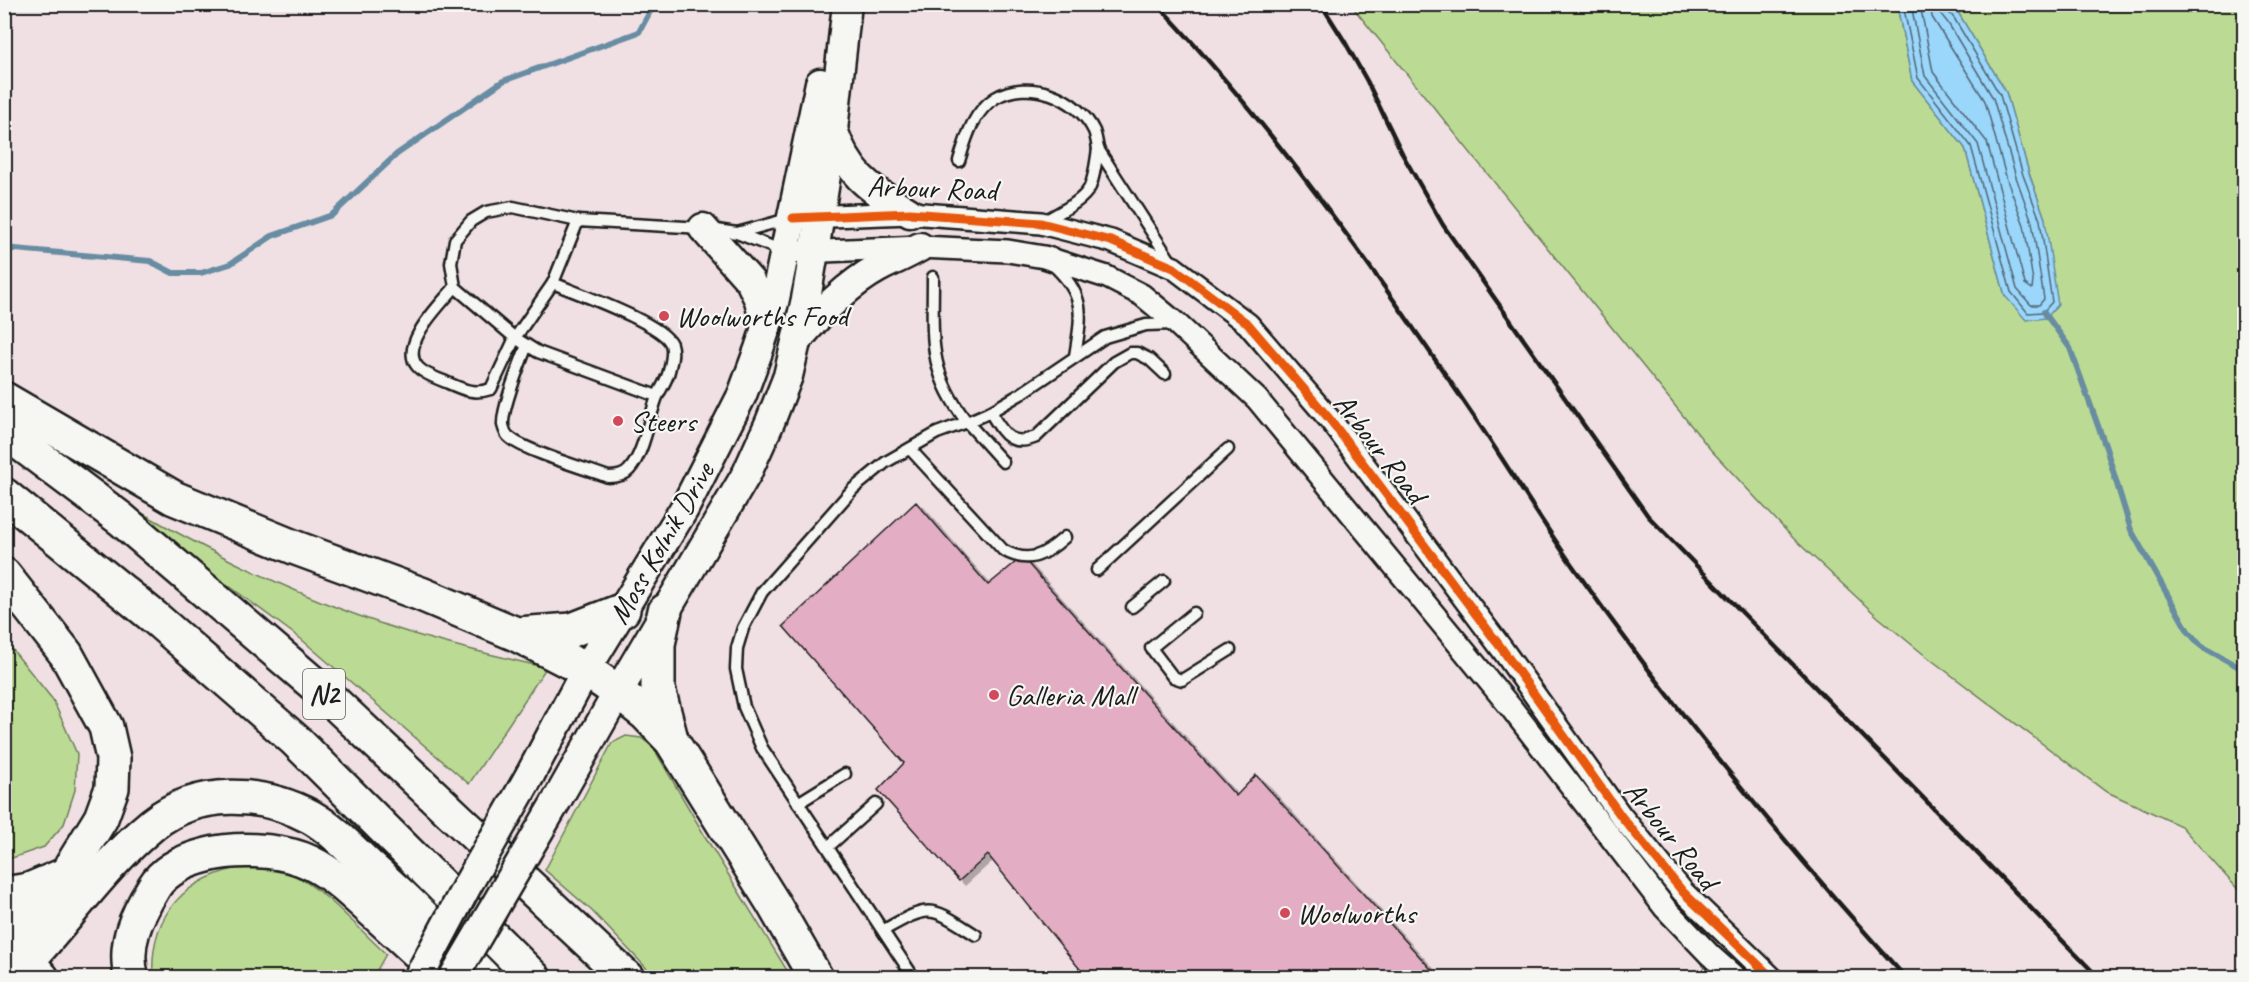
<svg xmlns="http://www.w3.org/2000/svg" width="2249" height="982" font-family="Caveat,sans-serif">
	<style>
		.green { fill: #bbdb94; stroke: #6c7c58; stroke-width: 1.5 }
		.water { fill: #9bd6fb; stroke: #688ca2; stroke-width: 1.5 }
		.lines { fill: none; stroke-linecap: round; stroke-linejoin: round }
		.shore { stroke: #4f6675; stroke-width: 1.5 }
		.stream { stroke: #688ca2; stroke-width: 6 }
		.building { fill: #e3adc4; stroke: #1c1c1c; stroke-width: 1.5; filter: url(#shadow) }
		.service-casing { stroke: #1c1c1c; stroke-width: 15 }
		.minor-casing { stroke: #1c1c1c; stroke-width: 26 }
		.secondary-casing { stroke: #1c1c1c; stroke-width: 33 }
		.primary-casing { stroke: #1c1c1c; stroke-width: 38 }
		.motorway-casing { stroke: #1c1c1c; stroke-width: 38 }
		.service { stroke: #f6f6f2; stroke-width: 10 }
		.minor { stroke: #f6f6f2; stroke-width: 21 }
		.secondary { stroke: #f6f6f2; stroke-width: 28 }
		.primary { stroke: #f6f6f2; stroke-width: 33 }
		.motorway { stroke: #f6f6f2; stroke-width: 33 }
		.rail { stroke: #1c1c1c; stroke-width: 4.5 }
		.secondary-bridge-casing { stroke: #1c1c1c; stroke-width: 33; stroke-linecap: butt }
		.secondary-bridge { stroke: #f6f6f2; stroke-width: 28 }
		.cycleway-casing { stroke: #f6f6f2; stroke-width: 13 }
		.cycleway { stroke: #e8590c; stroke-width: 9 }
		.poi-dot { fill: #d1495b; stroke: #f6f6f2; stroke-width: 2 }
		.labels { text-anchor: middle; stroke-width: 4.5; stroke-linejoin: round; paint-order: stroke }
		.shield { fill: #f6f6f2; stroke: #5d5d5c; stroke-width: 1.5 }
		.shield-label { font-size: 28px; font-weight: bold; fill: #1c1c1c }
		.street-label { font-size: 30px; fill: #1c1c1c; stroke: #f6f6f2 }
		.poi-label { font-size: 30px; fill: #1c1c1c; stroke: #f6f6f2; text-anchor: start }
	</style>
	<defs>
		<filter id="shadow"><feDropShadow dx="6" dy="4" stdDeviation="0" flood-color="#0004"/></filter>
	</defs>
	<rect width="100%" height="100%" fill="#f0e0e4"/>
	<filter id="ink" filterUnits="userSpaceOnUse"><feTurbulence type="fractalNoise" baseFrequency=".0167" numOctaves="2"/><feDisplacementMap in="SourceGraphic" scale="12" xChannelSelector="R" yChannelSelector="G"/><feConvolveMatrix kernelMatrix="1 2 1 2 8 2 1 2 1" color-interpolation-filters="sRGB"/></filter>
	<g filter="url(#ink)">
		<g class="green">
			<path d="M1351,5h546l15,76 53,67 40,148 40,-77 -16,-46 -23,-81 -47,-78 -9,-9h294v891l-63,-70 -76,-35 -183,-138 -44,-36 -84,-78 -84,-90z"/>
			<path d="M142,513c84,48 170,90 262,118 47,15 95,25 142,37l-77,116 -168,-145 -163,-120z"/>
			<path d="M4,639l49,61 24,54 -2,36 -11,34 -20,23 -32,11 -8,-1z"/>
			<path d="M626,736l15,2 12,9 53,91 85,139h-136l-64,-67 -46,-40 67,-127z"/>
			<path d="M248,866c16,1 30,3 45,9 29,12 69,57 93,79l-13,23 -220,1c-4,-65 33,-102 95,-112z"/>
		</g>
		<path class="water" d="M1897,5h53l9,9 47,78 23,81 16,46 13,86 -12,13 -20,2 -21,-24 -40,-148 -53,-67z"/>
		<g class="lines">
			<g class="shore">
				<path d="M1903,4l15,74 53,68 40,146 17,21 15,-1 9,-10 -12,-82 -17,-45 -23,-80 -46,-77 -7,-8 -1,-6"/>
				<path d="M1911,4l14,72 53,68 39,145 14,16h8l5,-6 -12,-77 -16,-45 -23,-79 -45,-75 -8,-10 -1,-9"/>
				<path d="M1920,4l13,68 54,70 38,142 7,5 1,-8 -9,-56 -17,-45 -22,-79 -53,-84 -2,-13"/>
			</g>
			<g class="stream">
				<path d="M4,248l146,13 23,12h28l29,-9 42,-28 60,-21 65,-61 106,-73 136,-49 15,-28"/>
				<path d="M2044,312l26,36 36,100 25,82 57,101 13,15 43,24"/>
			</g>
		</g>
		<path class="building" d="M916,502l72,83 34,-28 214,239 20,-21 183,203h-352l-99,-123 -29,26 -81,-91 26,-27 -121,-137z"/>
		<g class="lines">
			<g class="service-casing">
				<g id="service">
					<path d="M959,161c7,-23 14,-49 36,-63 33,-20 82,-2 99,33 2,5 3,12 4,18l75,116"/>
					<path d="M578,221l-25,62 -38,55 -60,-51 -4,-24 4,-23 16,-19 15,-9 27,-5 65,14 125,7 34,5 46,18"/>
					<path d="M1043,222c14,-9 39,-19 47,-35 5,-12 6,-26 8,-38"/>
					<path d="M737,233l51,-14"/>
					<path d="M1052,264c34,31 30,49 23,92"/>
					<path d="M933,277c0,60 -6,94 34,145l23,-10 29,-17 86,-58 41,-12 28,-1"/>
					<path d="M455,287c-14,17 -56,57 -38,79 5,7 21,13 29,16 16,7 27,13 45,7l24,-51 23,14 119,44"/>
					<path d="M527,345c-7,19 -25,62 -24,80 1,4 3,10 6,12 15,14 78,32 99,40 8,0 16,-1 21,-7 15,-16 20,-53 28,-73 4,-9 10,-17 12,-26 2,-8 5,-18 2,-27 -9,-21 -95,-51 -118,-61"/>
					<path d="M990,412c13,20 19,36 46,25l78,-75 16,-9h7l12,6 16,15"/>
					<path d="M910,449l93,101c26,15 42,5 62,-13"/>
					<path d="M1097,570l131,-121"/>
					<path d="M1132,607l32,-26"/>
					<path d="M1194,613l-43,35 22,29 9,3 48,-30"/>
					<path d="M798,803l47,-29"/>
					<path d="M828,847l48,-43"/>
					<path d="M884,930c48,-27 46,-24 92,5"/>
					<path d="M914,978l-152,-230 -18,-41 -8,-38 1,-21 6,-20 19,-36 91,-103 33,-27 51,-29 30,-11 36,40"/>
				</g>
			</g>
			<g class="minor-casing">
				<g id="minor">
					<path d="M805,217l105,-4 131,10 70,18 63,27 74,56 84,98 170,227 119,167 62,76 89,86"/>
					<path d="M801,252l119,-5 88,4 36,6 63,20 35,18 35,29 80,75 255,310 153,199 45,47 26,23"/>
				</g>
			</g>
			<g class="secondary-casing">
				<g id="secondary">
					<path d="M833,130c17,48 36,57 77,83"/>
					<path d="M703,228l47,53 9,19 7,28"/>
					<path d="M798,339c23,-27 49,-54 80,-71 14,-7 28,-13 42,-21"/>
					<path d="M530,775l56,-105 98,-161 58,-114 17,-46 15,-46 46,-220"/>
					<path d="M557,800l61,-108 129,-219 23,-51 18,-46 18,-77 8,-47 19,-122 14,-126"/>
				</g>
			</g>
			<g class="primary-casing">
				<path id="primary" d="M8,940l34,38"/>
			</g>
			<g class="motorway-casing">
				<g id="motorway">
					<path d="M4,399l170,99 122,50 125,46 95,40 70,36 32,22 28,22 25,26 102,163 43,75"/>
					<path d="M4,431l117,88 201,172 305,287"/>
					<path d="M4,495l150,122 141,123 239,238"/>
					<path d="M4,575l62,79 40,73 7,31 -1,30 -11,30 -35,57 -62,63"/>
					<path d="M665,611l-7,33v45l13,50"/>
					<path d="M518,634l54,-4 51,-20"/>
					<path d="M4,894l25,-4 31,-13"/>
					<path d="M11,978c50,-49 88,-110 142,-154 45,-36 109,-33 158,-7 23,13 42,35 62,53 39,34 75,71 111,108"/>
					<path d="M132,978c-10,-33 5,-63 22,-91 11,-18 33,-27 53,-32 26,-7 68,-6 95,4 29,11 50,34 73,54 23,21 47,43 71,65"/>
				</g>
			</g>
			<use href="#service" class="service"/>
			<use href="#minor" class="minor"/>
			<use href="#secondary" class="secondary"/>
			<use href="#primary" class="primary"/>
			<use href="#motorway" class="motorway"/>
			<g class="rail">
				<path d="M1157,4c119,126 219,268 316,411 34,50 65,101 99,150 102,145 215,282 334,413"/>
				<path d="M1321,4l24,38 22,39 37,76 39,68 205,291 451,462"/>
			</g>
			<g class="secondary-bridge-casing">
				<g id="secondary-bridge">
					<path d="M418,978l50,-94 62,-109"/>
					<path d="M453,978l104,-178"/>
				</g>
			</g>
			<use href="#secondary-bridge" class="secondary-bridge"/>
			<g class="cycleway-casing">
				<path id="cycleway" d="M793,218l117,-5 131,10 70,18 63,27 74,56 84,98 170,227 119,167 62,76 89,86"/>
			</g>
			<use href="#cycleway" class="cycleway"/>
		</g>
	</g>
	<g class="poi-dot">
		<circle cx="664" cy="316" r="6"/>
		<circle cx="618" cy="421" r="6"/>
		<circle cx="994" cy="695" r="6"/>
		<circle cx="1285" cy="913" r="6"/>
	</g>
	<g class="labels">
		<rect class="shield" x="303" y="669" width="42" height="50" rx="4.5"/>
		<g class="shield-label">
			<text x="324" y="704">N2</text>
		</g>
		<g class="street-label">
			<text transform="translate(932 188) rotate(2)" y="10">Arbour Road</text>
			<text transform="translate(1380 448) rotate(52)" y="10">Arbour Road</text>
			<text transform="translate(661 543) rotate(-60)" y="10">Moss Kolnik Drive</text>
			<text transform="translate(1671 835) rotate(51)" y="10">Arbour Road</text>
		</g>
		<g class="poi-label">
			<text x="676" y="326">Woolworths Food</text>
			<text x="630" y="431">Steers</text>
			<text x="1006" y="705">Galleria Mall</text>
			<text x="1297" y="923">Woolworths</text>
		</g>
	</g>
	<rect width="2249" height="982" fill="none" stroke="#f6f6f2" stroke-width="24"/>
	<rect x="12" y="12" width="2225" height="958" fill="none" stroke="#1c1c1c" stroke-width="2" filter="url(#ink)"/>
</svg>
